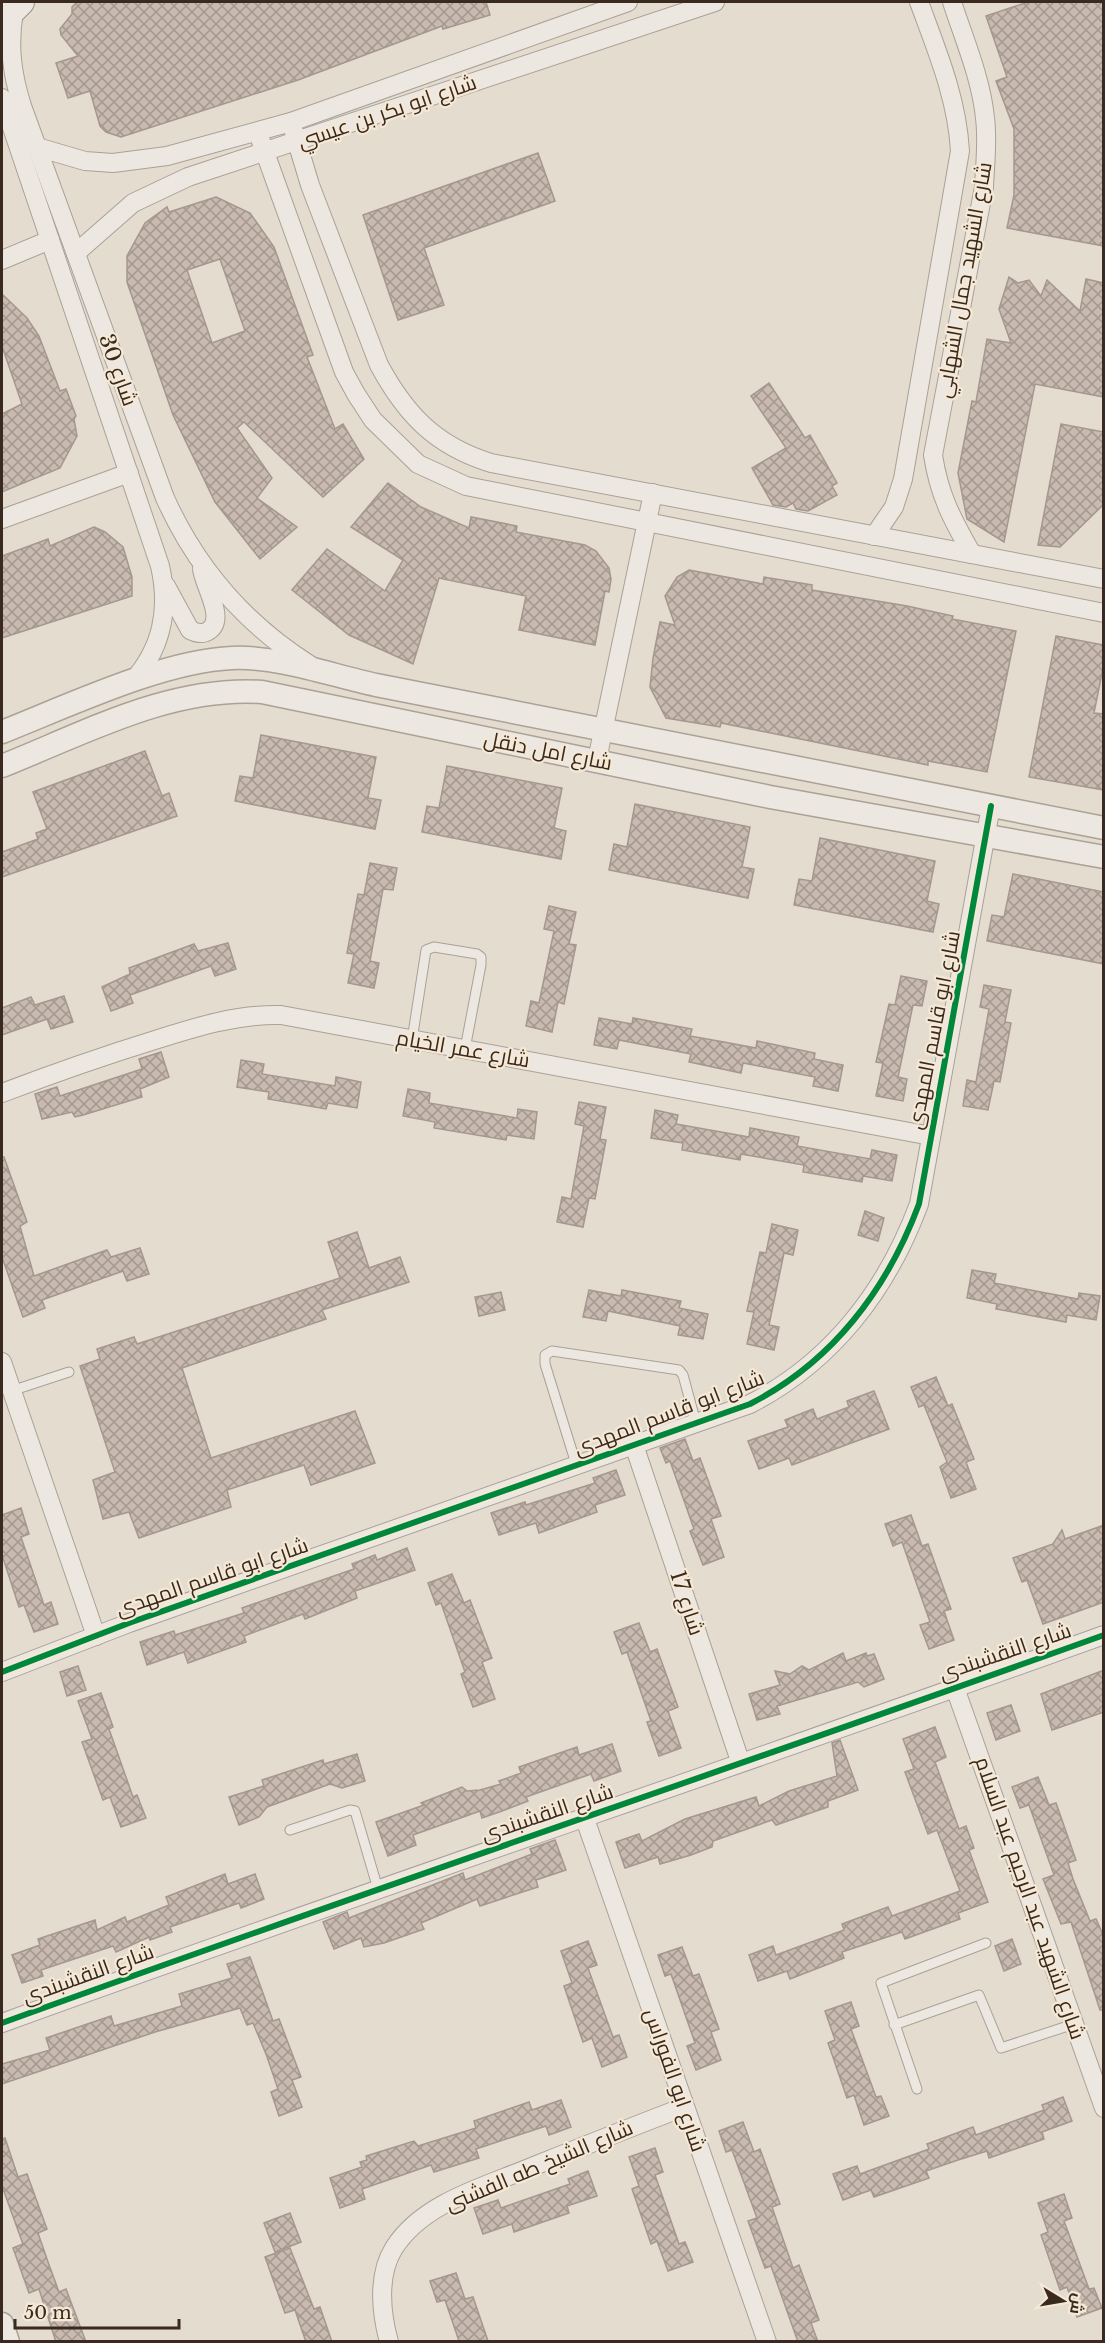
<svg xmlns="http://www.w3.org/2000/svg" width="1105" height="2343" font-family="'Libre Baskerville',Cairo,serif">
	<style>
		.building { fill: url(#building-cross-hatch); stroke: #a5978e; stroke-width: 1.5; fill-rule: evenodd }
		.lines { fill: none; stroke-linecap: round; stroke-linejoin: round }
		.service-casing { stroke: #aaa197; stroke-width: 11 }
		.minor-casing { stroke: #aaa197; stroke-width: 20 }
		.tertiary-casing { stroke: #aaa197; stroke-width: 25 }
		.secondary-casing { stroke: #999188; stroke-width: 28 }
		.service { stroke: #ece7e0; stroke-width: 9 }
		.minor { stroke: #ece7e0; stroke-width: 18 }
		.tertiary { stroke: #ece7e0; stroke-width: 22 }
		.secondary { stroke: #ece7e0; stroke-width: 26 }
		.cycleway-casing { stroke: #f5e8d5; stroke-width: 10 }
		.cycleway { stroke: #00873e; stroke-width: 6 }
		.labels { text-anchor: middle; stroke-width: 4.5; stroke-linejoin: round; paint-order: stroke }
		.street-label { font-size: 21px; fill: #39291f; stroke: #f5e8d5 }
	</style>
	<defs>
		<pattern id="building-cross-hatch" width="8" height="8" patternUnits="userSpaceOnUse" patternTransform="scale(1.5)"><rect width="8" height="8" fill="#c8bab0"/><path d="M0 0l8 8M0 8l8-8" fill="none" stroke="#a3978f"/></pattern>
	</defs>
	<rect width="100%" height="100%" fill="#e4dccf"/>
	<g class="building">
		<path d="M77,2h409l4,13 -47,14 -1,-3 -144,54 -177,57 -15,-5 -6,-6 -10,-35 -22,7 -12,-35 22,-7 -17,-21 -1,-6 12,-15v-7z"/>
		<path d="M1028,2h76v244l-97,-18 7,-33v-66l-18,-48 11,-4 -21,-61z"/>
		<path d="M538,153l17,48 -131,47 20,57 -46,15 -35,-105z"/>
		<path d="M216,197l34,16 24,34 39,108 -6,2 28,72 8,-5 21,35 -41,38 -79,-75 -7,6 35,50 -15,20 40,29 -37,32 -45,-57 -42,-87 -46,-133v-26l18,-33 22,-16 2,5zM220,259l25,72 -33,12 -25,-73z"/>
		<path d="M1009,277l9,6 11,-3 12,16 6,-16 33,31 6,-32 18,4v114l-69,-13 -31,158 -37,-23 -9,-46 14,-72 4,1 11,-63 24,4 -12,-34z"/>
		<path d="M2,294l25,24 12,18 21,55 6,-2 10,27 -2,3 3,17 -17,32 -58,24v-78l20,-10 -20,-58z"/>
		<path d="M769,383l36,55 5,-3 27,48 -5,3 5,9 -29,16 -12,-2 -3,-6 -7,4 -13,-2 -21,-37 34,-20 -35,-52z"/>
		<path d="M1061,424l43,8v72l-44,43 -22,-2z"/>
		<path d="M388,483l33,24 48,21 2,-11 46,9 -1,6 69,13 11,6 13,17 2,11 -2,13 -4,-1 -10,54 -76,-15 7,-34 -87,-18 -26,86 -64,-29 -57,-45 35,-41 58,42 18,-31 -52,-33z"/>
		<path d="M94,527l11,5 18,15 9,30v19l-130,42v-82l46,-17 2,7z"/>
		<path d="M689,570l74,14 1,-7 48,8v5l95,16 46,10 -1,3 64,12 -29,141 -59,-11v4l-207,-42 -1,4 -54,-9 -16,-31 3,-29 7,-36 15,3 -10,-29 12,-19z"/>
		<path d="M1056,636l48,9v18l-10,50 10,1v76l-75,-13z"/>
		<path d="M261,735l115,22 -8,41 13,2 -6,29 -140,-28 5,-25 13,2z"/>
		<path d="M145,751l17,45 7,-3 8,23 -175,61v-25l36,-13 -2,-6 11,-4 -14,-37z"/>
		<path d="M447,766l115,22 -8,40 12,3 -5,28 -139,-27 5,-26 12,2z"/>
		<path d="M635,804l115,23 -8,40 12,2 -6,29 -139,-28 5,-26 13,3z"/>
		<path d="M820,838l115,23 -8,40 12,3 -6,28 -139,-27 5,-26 13,2z"/>
		<path d="M370,863l27,5 -4,22 -10,-1 -13,72 9,2 -5,25 -26,-5 6,-29 -7,-1 11,-59 6,1z"/>
		<path d="M1013,874l91,18v72l-117,-23 5,-26 12,2z"/>
		<path d="M549,906l27,6 -7,32 7,1 -12,59 -6,-2 -6,30 -26,-6 5,-25 8,2 15,-72 -10,-2z"/>
		<path d="M228,943l8,26 -21,7 -4,-10 -81,29 3,8 -22,8 -9,-24 28,-13 -1,-6 65,-24 4,7z"/>
		<path d="M901,976l26,5 -5,25 -9,-1 -15,72 9,2 -4,22 -27,-5 7,-33 -7,-1 13,-58 6,1z"/>
		<path d="M984,985l27,5 -6,32 6,1 -11,59 -6,-1 -6,29 -25,-4 4,-26 9,2 13,-73 -9,-2z"/>
		<path d="M64,996l9,26 -22,7 -4,-10 -45,16v-27l29,-11 4,8z"/>
		<path d="M599,1018l33,6 1,-6 59,11 -2,7 34,6 32,6 1,-7 58,12 -1,6 29,6 -5,26 -25,-5 2,-9 -72,-14 -2,10 -52,-11 2,-8 -72,-14 -2,9 -23,-4z"/>
		<path d="M161,1052l8,25 -29,12 2,8 -59,18 -8,2 -3,-5 -30,7 -7,-25 22,-7 3,9 82,-27 -3,-10z"/>
		<path d="M241,1060l23,4 -2,10 73,12 1,-9 25,5 -4,26 -29,-5 -2,6 -58,-10 1,-7 -32,-5z"/>
		<path d="M408,1089l22,4 -1,10 88,15 1,-9 19,3 -3,27 -27,-4 -1,5 -72,-12 1,-6 -32,-6z"/>
		<path d="M579,1102l27,5 -6,32 6,1 -11,59 -6,-1 -6,29 -26,-5 5,-25 9,2 13,-73 -9,-2z"/>
		<path d="M655,1110l23,5 -2,9 73,13 1,-9 49,9 -2,9 73,13 2,-9 25,5 -5,26 -29,-5 -1,6 -59,-10 1,-7 -63,-11 -1,6 -58,-10 1,-7 -32,-5z"/>
		<path d="M2,1157h2l23,65 -7,4 14,50 73,-26 4,7 29,-9 9,26 -22,7 -4,-10 -81,29 3,8 -22,9 -21,-60z"/>
		<path d="M865,1211l19,7 -6,23 -20,-6z"/>
		<path d="M772,1224l26,6 -5,25 -9,-2 -15,72 10,2 -5,23 -27,-6 7,-32 -7,-1 13,-59 6,1z"/>
		<path d="M357,1232l12,36 31,-11 9,25 -87,28 4,9 -144,49 29,90 144,-47 20,52 -64,22 -7,-20 -77,25 4,17 -92,31 -10,-26 -26,7 -10,-39 22,-8 -35,-106 20,-7 -3,-10 37,-12 3,7 203,-66 -12,-36z"/>
		<path d="M972,1270l24,4 -2,9 84,16 1,-6 21,3 -4,24 -29,-5 -1,7 -70,-13 1,-5 -30,-6z"/>
		<path d="M589,1290l32,6 1,-6 59,11 -2,7 29,6 -5,25 -25,-4 2,-9 -72,-15 -2,10 -23,-4z"/>
		<path d="M501,1292l4,18 -26,6 -4,-19z"/>
		<path d="M936,1377l12,29 4,-2 22,55 -8,3 10,27 -25,9 -11,-31 7,-5 -23,-57 -5,2 -8,-20z"/>
		<path d="M874,1391l15,38 -97,36 -3,-7 -30,11 -11,-28 40,-14 -3,-7 28,-11 4,10 32,-12 -2,-6z"/>
		<path d="M685,1439l8,22 7,-3 21,58 -10,3 13,38 -21,8 -13,-34 4,-2 -24,-68 -4,2 -6,-15z"/>
		<path d="M616,1470l9,25 -30,10 2,7 -58,21 -3,-10 -37,12 -8,-22 34,-11 1,3 69,-22 -2,-5z"/>
		<path d="M21,1508l8,26 -8,3 23,68 7,-3 7,22 -24,8 -10,-27 -5,2 -17,-52v-40z"/>
		<path d="M911,1515l11,31 6,-2 23,65 -7,2 10,29 -25,9 -9,-24 10,-3 -28,-80 -9,4 -8,-22z"/>
		<path d="M1104,1525v77l-61,22 -16,-44 -5,2 -9,-24 40,-14 9,-14 3,9z"/>
		<path d="M407,1548l8,22 -60,21 2,7 -52,21 -2,-5 -59,22 2,6 -58,21 -4,-11 -37,13 -7,-23 34,-11 1,4 69,-22 -2,-5 112,-39 -2,-5 23,-9 2,5z"/>
		<path d="M452,1574l12,29 6,-3 22,58 -10,4 13,37 -22,8 -12,-33 4,-2 -24,-69 -5,2 -8,-22z"/>
		<path d="M639,1623l11,29 7,-3 21,58 -10,4 13,37 -22,8 -12,-34 4,-1 -24,-69 -5,2 -8,-22z"/>
		<path d="M843,1653l3,8 20,-8 1,3 7,-2 10,25 -20,8 -6,-5 -81,24 3,8 -23,6 -8,-26 31,-9 -5,-14 15,3 12,-8 7,4z"/>
		<path d="M78,1666l8,24 -19,6 -7,-24z"/>
		<path d="M1104,1670v42l-52,18 -11,-36z"/>
		<path d="M101,1693l12,34 -4,2 24,68 4,-2 9,23 -25,9 -11,-30 -7,3 -21,-58 10,-3 -14,-38z"/>
		<path d="M1011,1705l9,26 -24,9 -9,-27z"/>
		<path d="M935,1727l11,30 -11,5 24,67 7,-3 8,22 -5,2 19,52 -30,11 2,6 -55,20 -3,-7 -60,20 2,6 -54,21 -3,-8 -29,10 -9,-26 24,-9 3,9 68,-25 -2,-6 46,-17 4,9 68,-25 -23,-61 -9,4 -23,-62 9,-3 -11,-30z"/>
		<path d="M840,1740l18,50 -30,11v6l-52,18 -4,-5 -59,21 -1,6 -21,8 -31,9 -2,-7 -33,11 -9,-26 23,-8 3,7 43,-22 71,-22 3,9 30,-15 48,-15 -5,-33z"/>
		<path d="M612,1744l9,27 -27,10 -3,-7 -65,23 2,4 -26,10 -20,7 -2,-7 -67,24 3,10 -28,11 -12,-34 48,-17 -3,-2 41,-16 5,4 13,-1 21,-6 -2,-3 22,-8 -2,-6 58,-20 2,8z"/>
		<path d="M357,1754l8,27 -23,7 -12,-4 -63,23 -8,10 -20,8 -10,-28 35,-11 -2,-6 61,-20 1,4z"/>
		<path d="M1038,1777l11,28 7,-2 20,57 -8,3 5,16 17,42 6,-2 8,18v73h-4l-29,-88 -10,2 -18,-45 11,-4 -25,-70 -9,3 -8,-21z"/>
		<path d="M555,1840l11,30 -30,10 2,7 -58,19 -3,-7 -56,24 3,6 -40,14 -20,4 -3,-9 -27,11 -11,-27 24,-10 2,6 114,-45 2,7 67,-26 -2,-5z"/>
		<path d="M225,1874l3,10 27,-10 9,25 -23,9 -2,-5 -69,24 2,5 -22,8 -1,-3 -33,15 -3,-6 -72,24 2,6 -21,7 -10,-28 28,-10 -2,-6 57,-19 2,10 28,-13 2,5 42,-17 -3,-8z"/>
		<path d="M1012,1939l9,25 -17,7 -9,-25z"/>
		<path d="M588,1941l9,24 -9,3 25,69 6,-2 8,22 -25,10 -10,-29 -9,4 -19,-56 8,-3 -11,-32z"/>
		<path d="M682,1947l11,29 6,-2 20,55 -8,3 10,28 -25,10 -9,-24 8,-3 -24,-69 -6,2 -7,-21z"/>
		<path d="M250,1957l23,64 6,-2 22,58 -9,3 10,27 -23,9 -8,-24 7,-3 -12,-35 -13,-31 -6,2 -7,-17 -85,24 -153,52v-20l48,-14 -4,-12 65,-22 3,10 68,-20 -3,-12 53,-16 -5,-14z"/>
		<path d="M851,2002l8,24 -8,3 25,68 5,-1 8,20 -25,9 -10,-30 -7,3 -19,-55 7,-3 -10,-29z"/>
		<path d="M1063,2097l9,24 -30,11 2,7 -55,19 -2,-7 -29,9 -32,11 3,7 -55,19 -3,-7 -28,10 -10,-26 24,-8 3,8 69,-25 -2,-5 46,-17 3,8 68,-25 -2,-5z"/>
		<path d="M561,2100l10,27 -22,8 -3,-9 -70,23 3,9 -45,14 -3,-7 -69,24 3,10 -25,9 -10,-30 32,-11 -2,-5 7,-2 -1,-4 48,-15 4,5 58,-18 -2,-7 55,-19 3,8z"/>
		<path d="M743,2122l11,30 6,-3 20,55 -8,3 21,61 6,-3 20,55 -8,3 7,19h-20l-27,-76 -6,2 -17,-47 9,-3 -25,-68 -6,2 -7,-21z"/>
		<path d="M5,2138l13,39 9,-3 20,55 -9,4 10,29 11,30 7,-3 20,53h-30l-17,-53 -10,4 -16,-45 10,-4 -21,-58v-47z"/>
		<path d="M655,2148l8,24 -8,3 24,69 6,-2 8,20 -25,9 -11,-30 -6,3 -19,-55 7,-3 -10,-29z"/>
		<path d="M588,2171l9,25 -30,10 2,7 -55,19 -2,-8 -29,10 -9,-26 24,-8 3,8 69,-24 -2,-5z"/>
		<path d="M1064,2194l8,24 -8,3 25,68 5,-1 8,20 -25,9 -10,-30 -7,3 -19,-55 7,-3 -10,-29z"/>
		<path d="M290,2213l11,29 -26,10 -11,-29z"/>
		<path d="M290,2248l24,61 6,-2 12,35h-26l-11,-32 -10,3 -20,-56z"/>
		<path d="M456,2273l9,26 8,-2 15,44h-29l-14,-41 -8,2 -7,-21z"/>
	</g>
	<g class="lines">
		<g class="service-casing">
			<g id="service">
				<path d="M412,1040l14,-90 8,-3 43,7 4,3v8l-16,84"/>
				<path d="M11,1391l58,-19"/>
				<path d="M577,1467l-32,-103v-9l7,-4 127,19 4,5 13,48"/>
				<path d="M290,1830l60,-20 5,1 23,78"/>
				<path d="M894,2025l85,-30 22,53 73,-24"/>
				<path d="M917,2089l-36,-106 105,-40"/>
			</g>
		</g>
		<g class="minor-casing">
			<g id="minor">
				<path d="M952,2c12,37 29,76 33,116 3,23 0,46 -1,69l-51,268c6,40 19,64 39,99"/>
				<path d="M14,12c-6,33 -2,62 8,94l143,392c31,69 80,126 145,167"/>
				<path d="M2,98l158,468c10,44 2,82 -28,116"/>
				<path d="M291,122l19,63 69,180c27,50 57,81 112,98l613,116"/>
				<path d="M258,133l86,239 12,22 17,26 45,44 48,22 638,127"/>
				<path d="M37,147l48,14 28,2 54,-7 124,-34 337,-120"/>
				<path d="M76,253l57,-50 55,-26 527,-175"/>
				<path d="M2,260l48,-20"/>
				<path d="M2,519l127,-46"/>
				<path d="M874,536l20,-29 9,-28 57,-328c-3,-53 -23,-100 -41,-149"/>
				<path d="M166,586l24,44c6,3 12,5 18,1 19,-11 -4,-45 -6,-62"/>
				<path d="M597,760l56,-267"/>
				<path d="M2,1093c50,-19 101,-37 153,-53 41,-13 82,-26 126,-25l650,121"/>
				<path d="M2,1362l94,274"/>
				<path d="M634,1445l106,316"/>
				<path d="M2,1672l127,-49 621,-219c82,-42 137,-114 169,-200l72,-398"/>
				<path d="M955,1688l149,420"/>
				<path d="M585,1819l182,523"/>
				<path d="M2,2023c366,-133 735,-256 1102,-388"/>
				<path d="M389,2342c-8,-29 -12,-67 5,-94 29,-46 93,-62 140,-82 50,-20 100,-40 150,-59"/>
			</g>
		</g>
		<g class="tertiary-casing">
			<g id="tertiary">
				<path d="M2,732c66,-26 160,-71 230,-74 47,-2 98,17 144,27l728,143"/>
				<path d="M2,766c83,-33 168,-80 260,-74l508,105 334,60"/>
				<path d="M2,2324l6,18"/>
			</g>
		</g>
		<g class="secondary-casing">
			<path id="secondary" d="M2,21l19,-19"/>
		</g>
		<use href="#service" class="service"/>
		<use href="#minor" class="minor"/>
		<use href="#tertiary" class="tertiary"/>
		<use href="#secondary" class="secondary"/>
		<g class="cycleway-casing">
			<g id="cycleway">
				<path d="M2,1672l127,-49 621,-219c82,-42 137,-114 169,-200l72,-398"/>
				<path d="M2,2023c366,-133 735,-256 1102,-388"/>
			</g>
		</g>
		<use href="#cycleway" class="cycleway"/>
	</g>
	<g class="labels">
		<g class="street-label">
			<text transform="translate(387 112) rotate(-19)" y="7">شارع ابو بكر بن عيسي</text>
			<text transform="translate(964 280) rotate(-80)" y="7">شارع الشهيد جمال الشهابي</text>
			<text transform="translate(118 370) rotate(70)" y="7">شارع 30</text>
			<text transform="translate(548 751) rotate(11)" y="7">شارع امل دنقل</text>
			<text transform="translate(934 1030) rotate(-79)" y="7">شارع ابو قاسم المهدى</text>
			<text transform="translate(463 1049) rotate(10)" y="7">شارع عمر الخيام</text>
			<text transform="translate(669 1413) rotate(-21)" y="7">شارع ابو قاسم المهدى</text>
			<text transform="translate(212 1577) rotate(-19)" y="7">شارع ابو قاسم المهدى</text>
			<text transform="translate(687 1603) rotate(72)" y="7">شارع 17</text>
			<text transform="translate(1005 1652) rotate(-19)" y="7">شارع النقشبندى</text>
			<text transform="translate(547 1813) rotate(-19)" y="7">شارع النقشبندى</text>
			<text transform="translate(1030 1898) rotate(71)" y="7">شارع الشهيد عبد الرحيم عبد السلام</text>
			<text transform="translate(88 1974) rotate(-20)" y="7">شارع النقشبندى</text>
			<text transform="translate(675 2080) rotate(71)" y="7">شارع ابو الفوراس</text>
			<text transform="translate(539 2166) rotate(-23)" y="7">شارع الشيخ طه الفشنى</text>
		</g>
	</g>
	<rect width="1105" height="2343" fill="none" stroke="#39291f" stroke-width="6"/>
	<g transform="translate(1063 2301) rotate(101)" stroke="#f5e8d5" stroke-width="4.5" paint-order="stroke">
	<path d="M0-4.5L10 22L0 15L-10 22Z" fill="#39291f"/>
	<text y="-9" font-size="16" font-weight="bold" text-anchor="middle" fill="#39291f">ش</text>
	</g>
	<path d="M15 2319v9h164v-9" fill="none" stroke="#39291f" stroke-width="3"/>
	<text x="24" y="2319" font-size="18" fill="#39291f" stroke="#f5e8d5" stroke-width="4.5" paint-order="stroke">50 m</text>
</svg>
